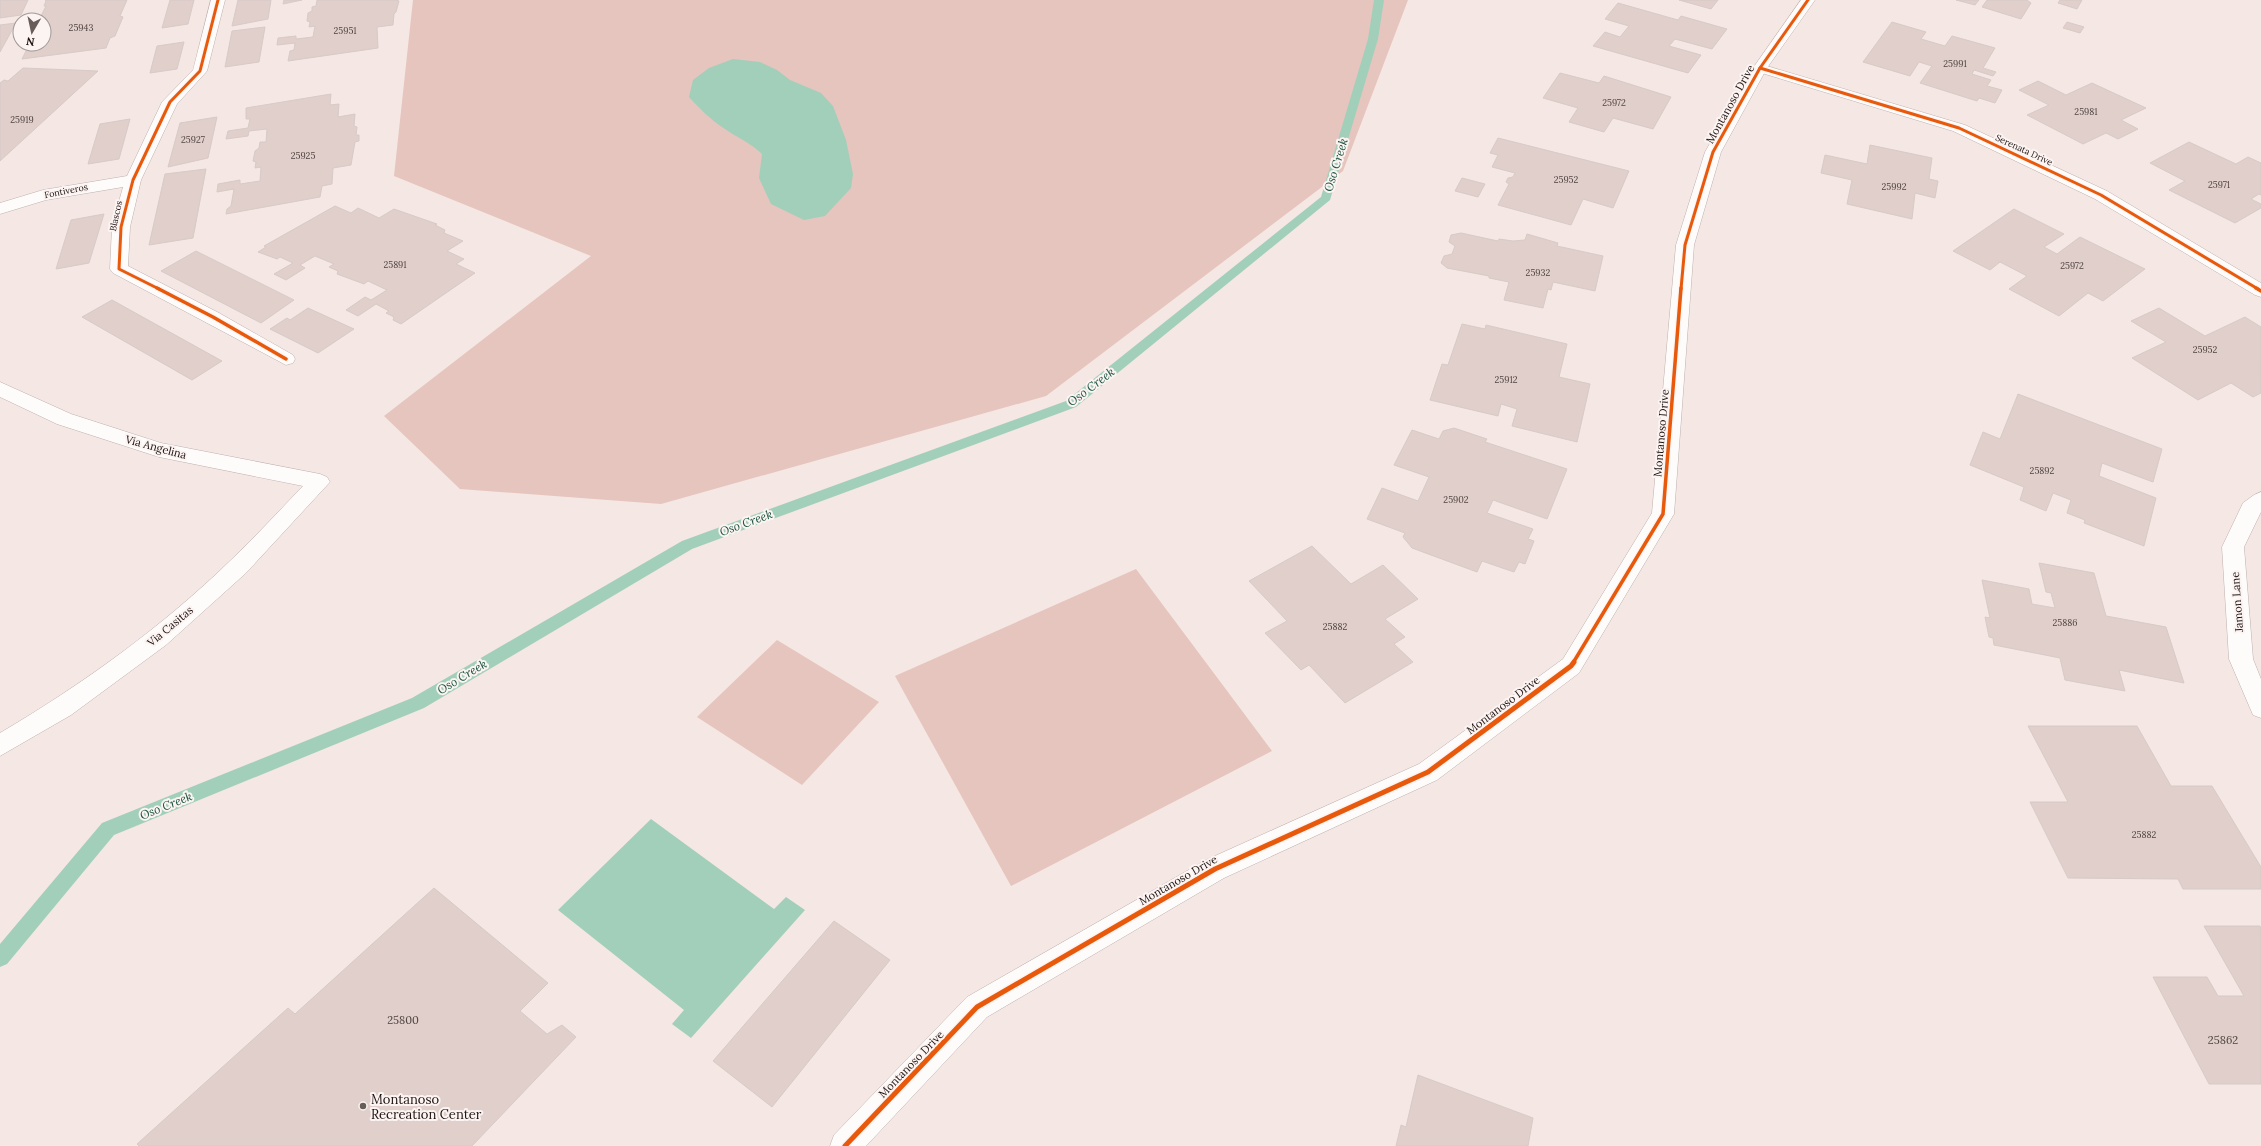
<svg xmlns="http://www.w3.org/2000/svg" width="2261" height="1146" font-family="Lora,serif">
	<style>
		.green { fill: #e5c5bd }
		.water { fill: #a2cfba }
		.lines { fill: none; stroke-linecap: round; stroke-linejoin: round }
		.stream { fill: #a2cfba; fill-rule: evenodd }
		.building { fill: #e0cfcb; stroke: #d7cac7 }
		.minor-casing { stroke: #bdb1ae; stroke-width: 1 }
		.tertiary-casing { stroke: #bdb1ae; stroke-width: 1 }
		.minor { fill: #fefbfb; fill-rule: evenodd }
		.tertiary { fill: #fefbfb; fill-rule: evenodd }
		.cycleway-far2-casing { stroke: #fbf4f2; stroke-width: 5 }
		.cycleway-far1-casing { stroke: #fbf4f2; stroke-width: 6 }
		.cycleway-casing { stroke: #fbf4f2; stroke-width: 8 }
		.cycleway-far2 { stroke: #e8590c; stroke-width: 3 }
		.cycleway-far1 { stroke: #e8590c; stroke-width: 3.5 }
		.cycleway { stroke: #e8590c; stroke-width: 5 }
		.poi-dot { fill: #695d59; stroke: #fbf4f2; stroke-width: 1.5 }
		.labels { text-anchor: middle; stroke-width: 4; stroke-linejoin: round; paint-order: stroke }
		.number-label { font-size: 9px; fill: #514441 }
		.far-street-label { font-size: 9px; fill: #1d120f; stroke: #fbf4f2 }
		.street-label { font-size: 11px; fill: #1d120f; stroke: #fbf4f2 }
		.near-number-label { font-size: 11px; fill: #514441 }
		.water-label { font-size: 12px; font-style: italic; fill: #1b5440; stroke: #fbf4f2 }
		.near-poi-label { font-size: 13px; fill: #1d120f; stroke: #fbf4f2; text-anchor: start }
	</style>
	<rect width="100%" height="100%" fill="#f5e7e3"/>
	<g class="green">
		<path d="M413,0h995l-65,171 -297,225 -385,108 -201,-15 -76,-73 207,-160 -197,-80z"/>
		<path d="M1136,569l136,182 -261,135 -116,-210z"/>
		<path d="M777,640l102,62 -77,83 -105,-68z"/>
	</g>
	<g class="water">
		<path d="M733,59l27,3 17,8 13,10 31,13 12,13 13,34 7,34 -2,14 -26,28 -21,4 -33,-16 -12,-26 3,-24c-11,-11 -24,-16 -37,-25 -14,-9 -25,-20 -36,-32l4,-17 16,-12z"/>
		<path d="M651,819l123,90 12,-12 19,13 -114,128 -19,-14 12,-14 -126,-100z"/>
	</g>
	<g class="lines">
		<path class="stream" d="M1374,0h10l-6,39 -48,161 -254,207 -384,142 -268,159 -310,127 -107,129 -7,3v-23l102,-121 310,-125 270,-157 384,-140 255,-204 47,-158z"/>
	</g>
	<g class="building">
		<path d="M0,0h28l-7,15 -21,3z"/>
		<path d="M45,0h82l-7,16 3,1 -8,19 -5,2 -4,10 -84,11 6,-12 -6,1 3,-4h19v-24h-5l7,-14h-2l2,-5z"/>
		<path d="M170,0h24l-6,24 -26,4z"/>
		<path d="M238,0h33l-3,19 -36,7z"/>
		<path d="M284,0h18l-19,4z"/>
		<path d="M317,0h79l3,1 -3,11 -2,2 -1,11 -16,2 1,21 -90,13 2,-10 4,-1 1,-7 -18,2 1,-7 18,-2v3l17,-2 2,-11 -6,1 1,-5 -3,-1 1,-8 4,-2v-4l4,-1z"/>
		<path d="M1679,0h39l-7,9z"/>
		<path d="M1956,0h23l-4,5z"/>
		<path d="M1987,0h40l4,3 -10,16 -39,-12z"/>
		<path d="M2060,0h22l-5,9 -19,-6z"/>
		<path d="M1618,3l60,17 3,-4 46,13 -15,20 -37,-10 -6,7 32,9 -13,18 -95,-27 12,-14 15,5 9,-11 -24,-7z"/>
		<path d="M1892,22l34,10 -5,7 24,7 7,-10 43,12 -12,20 13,4 -3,4 -19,-6 -2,4 19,6 -4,6 15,4 -7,13 -16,-5 -2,3 -57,-18 12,-17 -13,-4 -9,14 -47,-14z"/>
		<path d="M2067,22l17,5 -4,6 -17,-5z"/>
		<path d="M16,23l-16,29v-27z"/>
		<path d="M265,27l-6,35 -34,5 7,-36z"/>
		<path d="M184,42l-7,27 -27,4 7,-27z"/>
		<path d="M23,68l75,3 -98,90v-78l4,-3 4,1z"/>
		<path d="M1560,73l39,10 5,-7 67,21 -18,32 -40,-11 -9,14 -35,-10 9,-14 -35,-10z"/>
		<path d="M2038,81l28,14 26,-12 54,25 -25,12 17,9 -20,10 -12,-6 -23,11 -56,-29 22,-10 -30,-15z"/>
		<path d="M331,94l-1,11 9,-1 -1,13 17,-3 -1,12 3,1 -1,8h3v6l-4,1 -4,23 -18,3 -1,16 -10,2 -2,11 -94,17 1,-5 4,-3 3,-17 -17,3 1,-8 22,-4v4l20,-3 1,-14 -6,1 1,-6 -3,-1 2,-10 4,-3 1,-6h6l1,-13 -18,2 -1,5 -22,3 2,-8 20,-3 2,-9h-4v-11z"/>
		<path d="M217,117l-9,41 -40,9 12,-44z"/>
		<path d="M130,119l-11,40 -31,5 12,-40z"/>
		<path d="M1498,138l131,33 -16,37 -30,-9 -12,26 -73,-20 11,-21 -3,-2 2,-4 5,-1 2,-4 -23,-6 6,-12 -8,-2z"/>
		<path d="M2189,142l47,22 12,-7 13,6v32l-2,-1 -8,5 10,5v4l-26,15 -66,-33 16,-9 -35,-18z"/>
		<path d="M1870,145l62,13 -3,21 9,2 -3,17 -20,-5 -3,26 -65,-15 5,-24 -31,-7 4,-18 42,9z"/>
		<path d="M206,169l-13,69 -44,7 16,-71z"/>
		<path d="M1462,178l23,6 -7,13 -23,-6z"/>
		<path d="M335,206l16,7 7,-5 21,10 15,-9 43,15 -2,1 10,5 -1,3 19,8 -16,10 17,8 -8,5 19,9 -74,51 -8,-4 1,-3 -8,-4 3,-2 -13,-7 -18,12 -12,-6 19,-13 6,3 16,-10 -19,-9 -4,3 -27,-10 1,-3 -9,-4 5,-3 -19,-8 -15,9 5,3 -19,12 -12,-6 19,-11 -13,-6 -3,2 -19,-7 8,-5 -2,-1z"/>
		<path d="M2014,209l50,25 -20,13 13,7 23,-17 65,32 -42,32 -15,-8 -29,23 -50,-27 18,-13 -27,-14 -10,8 -37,-19z"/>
		<path d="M104,214l-15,49 -33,6 15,-49z"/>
		<path d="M1461,233l37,8 1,-2 14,2 12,-1 2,-6 31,9 -1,3 46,10 -8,35 -42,-9 -2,8 -3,-1 -5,19 -39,-8 5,-18 -20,-4v-2l-42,-8 -6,-5 3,-7 8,-2 3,-8 -6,-4 2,-7z"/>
		<path d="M196,251l98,49 -33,23 -100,-52z"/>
		<path d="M112,300l110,61 -30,19 -110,-63z"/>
		<path d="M308,308l46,21 -36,24 -48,-24 17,-11 3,2z"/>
		<path d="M2159,308l46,28 40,-19 16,10v40l-2,1 2,1v24l-8,4 -22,-14 -33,17 -66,-42 34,-16 -35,-21z"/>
		<path d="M1462,324l23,5 1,-4 81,19 -8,33 31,7 -13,58 -65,-16 5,-17 -16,-5 -3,12 -68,-16 12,-36 6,1z"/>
		<path d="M2018,394l144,55 -9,33 -51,-19 -3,13 57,22 -12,48 -60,-23 1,-3 -18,-7 4,-13 -18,-7 -7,18 -26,-11 4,-13 -54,-22 13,-33 17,7z"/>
		<path d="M1454,428l33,11 -2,3 82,27 -20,50 -54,-19 -6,13 46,16 -5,10 6,2 -9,23 -6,-2 -5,10 -32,-11 -5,11 -65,-24 -9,-11 2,-4 -38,-14 15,-31 36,13 11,-24 -35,-12 18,-35 27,9 4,-8z"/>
		<path d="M1312,546l39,38 32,-19 35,34 -33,20 20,18 -11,7 19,18 -68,41 -36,-38 -8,5 -36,-37 22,-12 -38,-40z"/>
		<path d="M2039,563l55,10 12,43 60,11 18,56 -65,-13 6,21 -60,-11 -5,-22 -66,-13 -1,-7 -4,-1 -4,-20 5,1 -8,-38 47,9 3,15 23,4 -4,-15 -5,-1z"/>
		<path d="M2028,726h109l34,60h41l49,81v22h-78l-5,-10 -110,-1 -38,-76h38z"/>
		<path d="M434,888l114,95 -28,28 27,23 15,-9 14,12 -104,109h-333l-2,-2 151,-136 7,6z"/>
		<path d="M834,921l56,39 -118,147 -59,-46z"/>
		<path d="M2204,926h56l1,3v155h-52l-56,-107h54l11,19h26z"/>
		<path d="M1418,1075l115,43 -5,28h-132l5,-21 5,2z"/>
	</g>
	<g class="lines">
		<g class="minor-casing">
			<g id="minor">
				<path d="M211,0h14l-18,71 -30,33 -36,76 -11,47 -2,39 91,47 74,42 2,4 -2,4 -7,2 -173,-92 -3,-4 2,-42 11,-40 -77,13 -46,14v-11l43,-13 84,-14 35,-74 31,-32z"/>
				<path d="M1760,64l205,61 142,66 154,92v14l-6,-2 -160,-96 -142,-68 -198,-60 -2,-3z"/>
				<path d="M0,382l71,32 90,29 159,31 7,3 3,5 -84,91 -80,72 -95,70 -71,41v-23c83,-49 162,-106 231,-173 25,-24 48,-49 72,-74l-144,-29 -102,-33 -57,-27z"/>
				<path d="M2261,492v20l-17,35 9,112 8,20v39l-8,-3 -24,-56 -7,-112 21,-44 11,-8z"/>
			</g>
		</g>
		<g class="tertiary-casing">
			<path id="tertiary" d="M1801,0h14l-48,68 -46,84 -27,93 -20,269 -95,159 -142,107 -213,98 -237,139 -121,129h-36l4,-11 133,-138 239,-137 213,-96 144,-105 89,-146 24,-268 29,-93 48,-84z"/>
		</g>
		<use href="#minor" class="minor"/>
		<use href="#tertiary" class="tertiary"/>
		<g class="cycleway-far2-casing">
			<g id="cycleway-far2">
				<path d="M1760,68l199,60 142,67 157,94"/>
				<path d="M159,289l-40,-20 2,-42 12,-47 37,-78 30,-31 18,-71"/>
				<path d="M1681,289l4,-44 28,-93 47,-84 48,-68"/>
			</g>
		</g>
		<g class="cycleway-far1-casing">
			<g id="cycleway-far1">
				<path d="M157,288l56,29 73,42"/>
				<path d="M2256,288l5,3"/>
				<path d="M1573,663l90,-149 18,-226"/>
			</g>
		</g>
		<g class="cycleway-casing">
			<path id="cycleway" d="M845,1146l132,-139 238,-138 213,-97 143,-106 3,-4"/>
		</g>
		<use href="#cycleway-far2" class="cycleway-far2"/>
		<use href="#cycleway-far1" class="cycleway-far1"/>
		<use href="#cycleway" class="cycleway"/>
	</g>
	<circle class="poi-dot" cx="363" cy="1106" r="4"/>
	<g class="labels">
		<g class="number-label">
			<text x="81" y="31">25943</text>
			<text x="345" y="34">25951</text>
			<text x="1955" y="67">25991</text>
			<text x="1614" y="106">25972</text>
			<text x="2086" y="115">25981</text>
			<text x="22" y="123">25919</text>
			<text x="193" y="143">25927</text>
			<text x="303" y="159">25925</text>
			<text x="1566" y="183">25952</text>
			<text x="2219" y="188">25971</text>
			<text x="1894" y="190">25992</text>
			<text x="395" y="268">25891</text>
			<text x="2072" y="269">25972</text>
			<text x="1538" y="276">25932</text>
			<text x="2205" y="353">25952</text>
			<text x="1506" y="383">25912</text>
			<text x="2042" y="474">25892</text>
			<text x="1456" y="503">25902</text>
			<text x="2065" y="626">25886</text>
			<text x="1335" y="630">25882</text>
			<text x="2144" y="838">25882</text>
		</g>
		<g class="far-street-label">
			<text transform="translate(2024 150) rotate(25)" y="3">Serenata Drive</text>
			<text transform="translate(66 191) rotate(-11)" y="3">Fontiveros</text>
			<text transform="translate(116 216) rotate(-78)" y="3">Blascos</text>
		</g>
		<g class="street-label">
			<text transform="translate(1730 104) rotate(-61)" y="4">Montanoso Drive</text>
			<text transform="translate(1661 433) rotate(-85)" y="4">Montanoso Drive</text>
			<text transform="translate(156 447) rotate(15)" y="4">Via Angelina</text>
			<text transform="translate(2237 602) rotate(-94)" y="4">Jamon Lane</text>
			<text transform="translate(170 626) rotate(-40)" y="4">Via Casitas</text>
			<text transform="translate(1503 705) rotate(-37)" y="4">Montanoso Drive</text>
			<text transform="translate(1178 880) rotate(-30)" y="4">Montanoso Drive</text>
			<text transform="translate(911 1064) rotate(-46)" y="4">Montanoso Drive</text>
		</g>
		<g class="near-number-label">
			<text x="403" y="1024">25800</text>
			<text x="2223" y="1044">25862</text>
		</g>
		<g class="water-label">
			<text transform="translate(1336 165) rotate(-73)" y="4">Oso Creek</text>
			<text transform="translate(1091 387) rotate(-37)" y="4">Oso Creek</text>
			<text transform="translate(746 523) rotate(-20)" y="4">Oso Creek</text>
			<text transform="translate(462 677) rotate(-31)" y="4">Oso Creek</text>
			<text transform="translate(166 806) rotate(-22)" y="4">Oso Creek</text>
		</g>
		<g class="near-poi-label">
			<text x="371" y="1104">Montanoso<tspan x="371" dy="15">Recreation Center</tspan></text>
		</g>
	</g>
	<g transform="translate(32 32) rotate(189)"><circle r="19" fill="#fbf4f2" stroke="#a29a97"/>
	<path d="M0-3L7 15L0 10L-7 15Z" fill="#695d59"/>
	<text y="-6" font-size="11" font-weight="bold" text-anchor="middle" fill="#1d120f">N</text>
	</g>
</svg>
